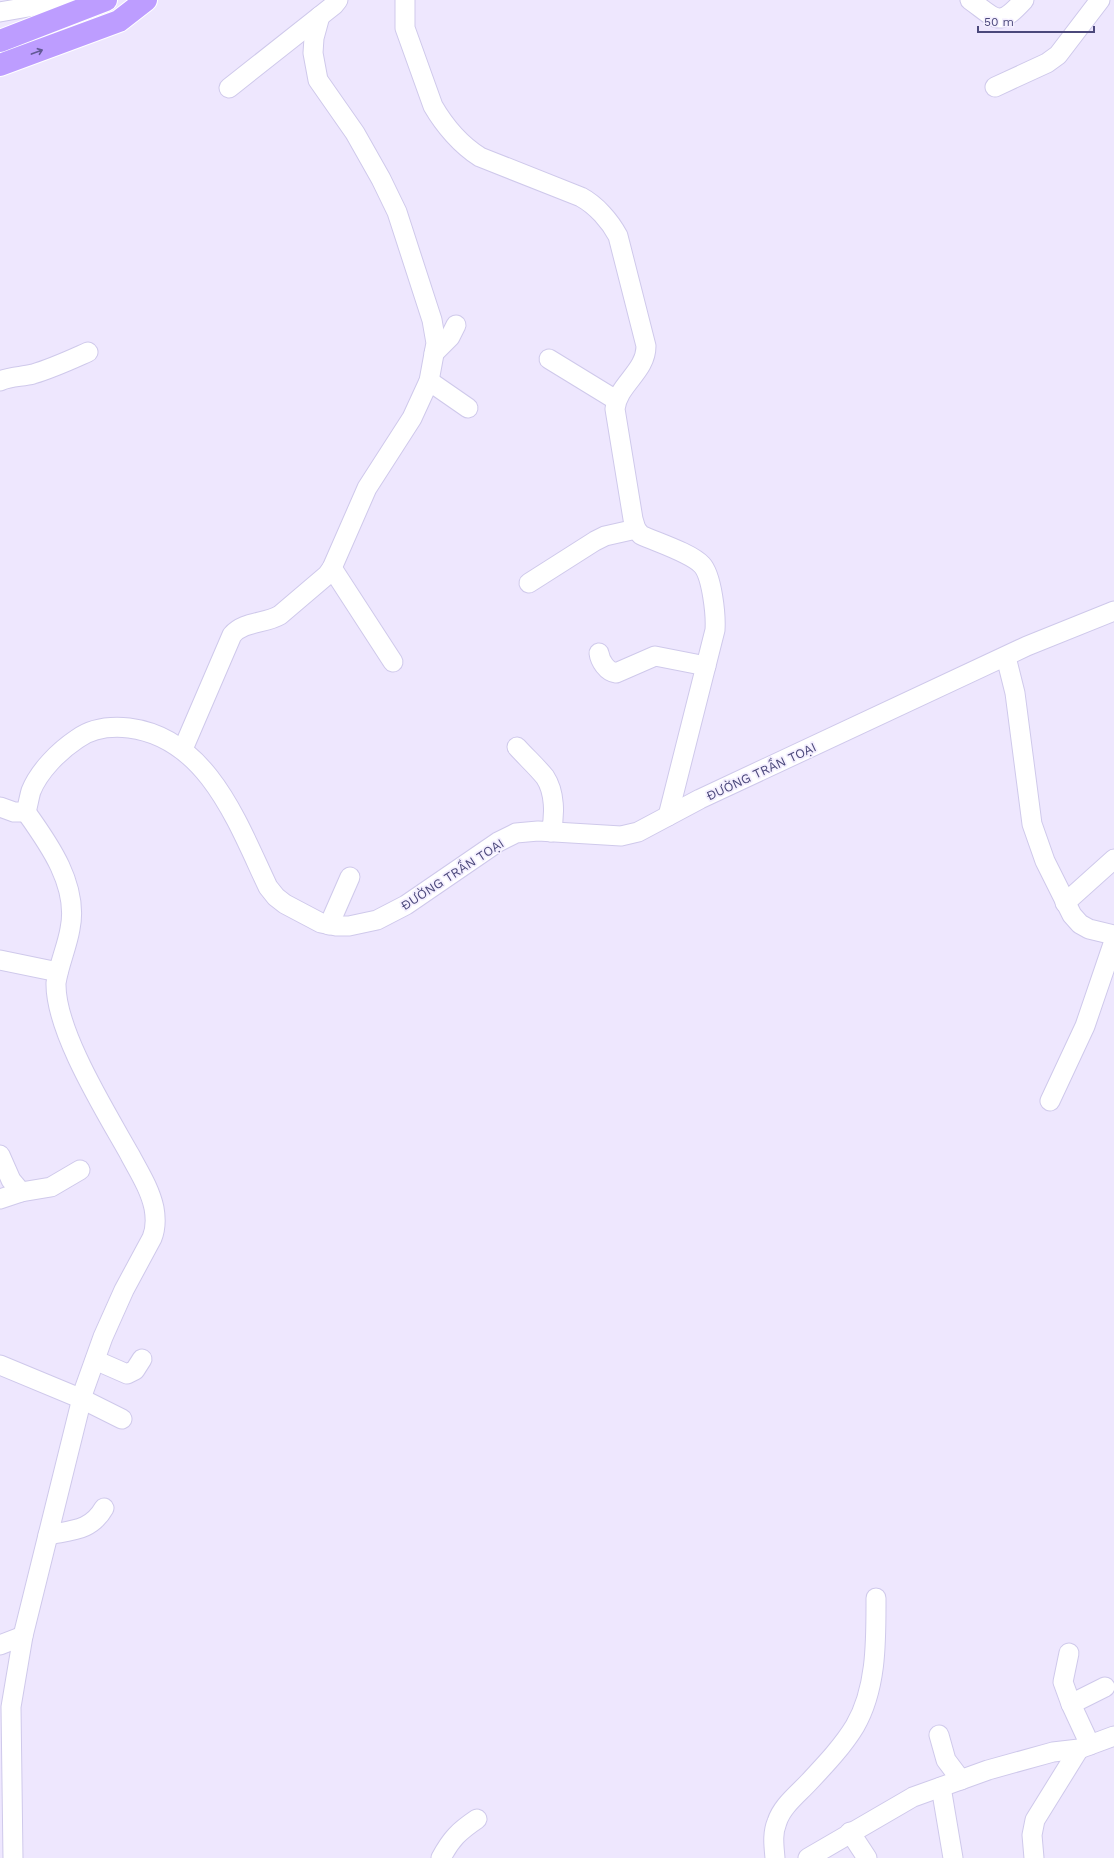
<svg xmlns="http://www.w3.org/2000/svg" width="1114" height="1858" font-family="'Work Sans',sans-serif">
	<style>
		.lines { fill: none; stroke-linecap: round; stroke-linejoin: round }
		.minor-casing { stroke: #cfc9eb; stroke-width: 21 }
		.major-casing { stroke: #fff; stroke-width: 24 }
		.minor { stroke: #fff; stroke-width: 19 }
		.major { stroke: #bd9dff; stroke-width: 22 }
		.oneway { stroke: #625995 }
		.labels { text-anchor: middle; stroke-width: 3.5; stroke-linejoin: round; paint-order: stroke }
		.street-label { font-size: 13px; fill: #4b487b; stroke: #f4efff }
	</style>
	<rect width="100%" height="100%" fill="#eee7fe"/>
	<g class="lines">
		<g class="minor-casing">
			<g id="minor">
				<path d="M405,0v28l28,78c11,19 28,39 47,51l101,40c15,8 29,24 37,39l28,110c0,26 -28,38 -31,63l18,110 3,10 5,6c15,7 50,18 61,30 10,11 14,50 13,65l-47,186"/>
				<path d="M970,0c28,20 28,28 54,0"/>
				<path d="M0,12l68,-12"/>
				<path d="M995,87l52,-24 11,-8 42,-55"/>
				<path d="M229,88l105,-83 4,-5"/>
				<path d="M434,353l16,-16 6,-12"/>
				<path d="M549,359l67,41"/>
				<path d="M0,381c10,-5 22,-4 33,-7 20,-6 37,-14 55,-22"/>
				<path d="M429,381l39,27"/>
				<path d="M332,568l61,94"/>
				<path d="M529,583l66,-42 10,-5 31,-7"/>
				<path d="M599,653c1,8 8,19 17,20l39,-17 51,10"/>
				<path d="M1006,657l9,36 17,131 13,37 27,54 8,9 9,5 25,6"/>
				<path d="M517,747c9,10 20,20 28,30 10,15 10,38 6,55"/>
				<path d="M183,749l49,-114c12,-14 33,-11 48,-20l47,-40 5,-7 35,-80 45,-70 17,-37 7,-38 -4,-23 -35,-108 -16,-33 -26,-46 -37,-53 -5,-27 1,-15 6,-22"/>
				<path d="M0,807l14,5h12c2,-7 3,-14 5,-21 8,-20 28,-40 46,-52 15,-11 33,-13 52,-11 79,10 109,96 139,159l8,10 9,7 36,19 15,3h13l28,-6 29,-15 92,-63 18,-9 22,-2 83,5 17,-4 62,-33 327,-153 87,-35"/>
				<path d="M1065,903l49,-44"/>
				<path d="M329,925l21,-48"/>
				<path d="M0,960l58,12"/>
				<path d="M1050,1101l35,-75 29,-85"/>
				<path d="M0,1155l11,25 10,12 -21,7"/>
				<path d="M21,1192l30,-5 29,-17"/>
				<path d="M95,1360l32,14 8,-4 7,-11"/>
				<path d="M0,1365l82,34 40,20"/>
				<path d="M48,1535c24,-5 43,-4 56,-27"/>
				<path d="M0,1645l23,-9"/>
				<path d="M1069,1653l-6,29 8,22 19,41"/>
				<path d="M1071,1704l34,-17"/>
				<path d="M939,1735l7,25 15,20"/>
				<path d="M941,1787l12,71"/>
				<path d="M850,1832l17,26"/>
				<path d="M13,1858l-2,-151 12,-71 61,-246 19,-53 21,-47 28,-52c4,-10 4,-19 2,-30 -4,-19 -15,-36 -24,-53 -24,-43 -75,-124 -74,-172 3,-19 11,-36 14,-54 9,-43 -21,-85 -44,-117"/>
				<path d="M441,1858c10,-19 18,-27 36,-39"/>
				<path d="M775,1858c-1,-12 -3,-24 2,-36 5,-16 21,-28 32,-40 16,-17 34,-36 46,-56 22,-38 21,-86 21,-128"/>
				<path d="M808,1858l105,-61 75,-27 65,-18 26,-3 35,-13"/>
				<path d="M1034,1858l-2,-23 3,-15 44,-71"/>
			</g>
		</g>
		<g class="major-casing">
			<g id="major">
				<path d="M0,41l106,-41"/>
				<path d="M0,65l119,-44 27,-21"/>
			</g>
		</g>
		<use href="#minor" class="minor"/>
		<use href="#major" class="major"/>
	</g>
	<defs><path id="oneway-shaft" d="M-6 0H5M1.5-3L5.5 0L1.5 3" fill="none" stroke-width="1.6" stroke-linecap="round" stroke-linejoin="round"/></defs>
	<use class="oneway" href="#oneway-shaft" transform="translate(37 52) rotate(-20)"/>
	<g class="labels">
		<g class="street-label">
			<text transform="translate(761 771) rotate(-25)" y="5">ĐƯỜNG TRẦN TOẠI</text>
			<text transform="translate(452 874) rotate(-33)" y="5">ĐƯỜNG TRẦN TOẠI</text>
		</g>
	</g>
	<path d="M978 26v6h116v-6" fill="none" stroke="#4b487b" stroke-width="2"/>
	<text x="984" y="26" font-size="12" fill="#4b487b" stroke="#f4efff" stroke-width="3" paint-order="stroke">50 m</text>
</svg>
